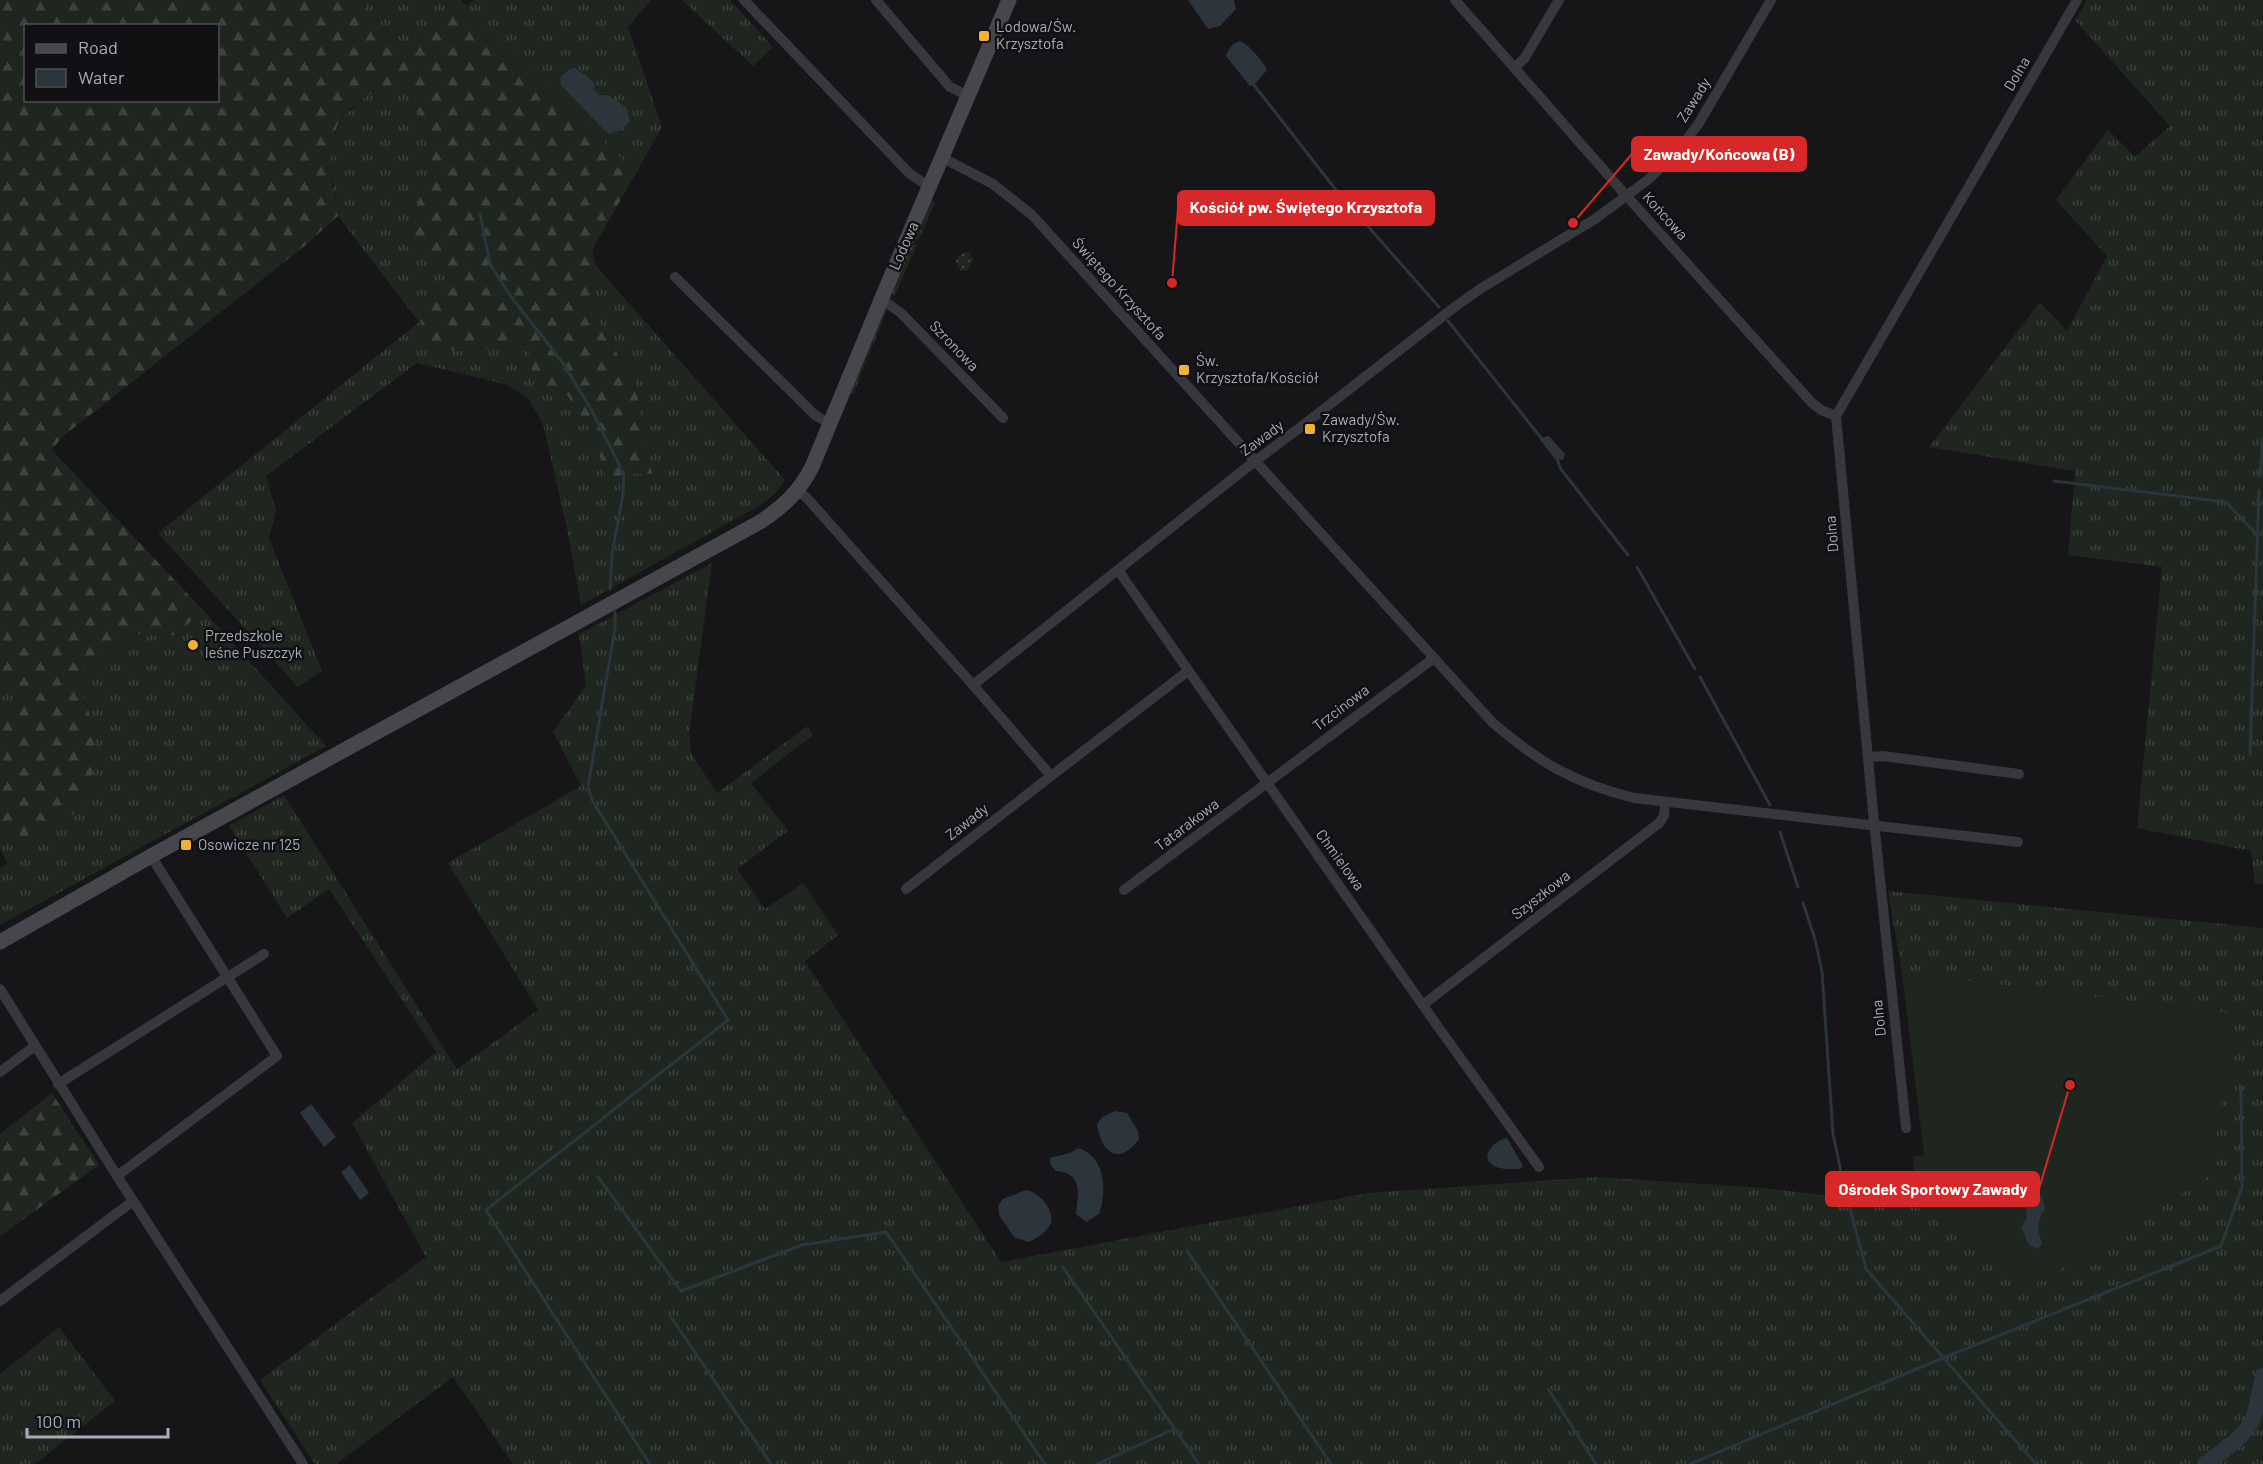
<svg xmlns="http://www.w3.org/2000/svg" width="2263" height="1464" font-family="Barlow,sans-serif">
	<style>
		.grass { fill: url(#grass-tufts) }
		.forest { fill: url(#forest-firs); fill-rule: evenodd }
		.park { fill: url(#park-dots) }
		.pitch { fill: #1e261f }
		.water { fill: #2c353c }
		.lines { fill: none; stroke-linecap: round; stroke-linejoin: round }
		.stream { stroke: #2c353c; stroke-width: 3 }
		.river { stroke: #2c353c; stroke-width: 16 }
		.street { stroke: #37383d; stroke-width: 10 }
		.secondary { stroke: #45474d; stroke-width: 15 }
		.poi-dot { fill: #f2b134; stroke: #111113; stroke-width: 2 }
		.labels { text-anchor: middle; stroke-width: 5; stroke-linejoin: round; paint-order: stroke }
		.poi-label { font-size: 15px; fill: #a8adb8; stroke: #111113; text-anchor: start }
		.street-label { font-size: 15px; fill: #a8adb8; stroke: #111113 }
		.leader { fill: none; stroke: #d62828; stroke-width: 2 }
		.callout-dot { fill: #d62828; stroke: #111113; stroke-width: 2 }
		.callout { fill: #d62828; stroke: #d62828; stroke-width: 2 }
		.callout-label { font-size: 16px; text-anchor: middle; font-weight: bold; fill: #fff }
	</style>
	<defs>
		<pattern id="grass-tufts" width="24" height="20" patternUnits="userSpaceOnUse" patternTransform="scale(1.5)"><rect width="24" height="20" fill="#1e261f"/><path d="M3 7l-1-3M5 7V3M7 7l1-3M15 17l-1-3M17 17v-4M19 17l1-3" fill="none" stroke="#3c433d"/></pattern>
		<pattern id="forest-firs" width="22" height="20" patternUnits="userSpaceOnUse" patternTransform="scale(1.5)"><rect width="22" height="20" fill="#1e261f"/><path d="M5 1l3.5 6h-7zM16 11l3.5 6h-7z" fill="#3c433d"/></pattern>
		<pattern id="park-dots" width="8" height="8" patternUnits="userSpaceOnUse" patternTransform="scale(1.5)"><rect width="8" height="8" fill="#1e261f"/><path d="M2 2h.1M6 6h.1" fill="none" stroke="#3c433d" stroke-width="1.8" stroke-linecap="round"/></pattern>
	</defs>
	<rect width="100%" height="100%" fill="#161618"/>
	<g class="grass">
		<path d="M360,0h101l6,6 6,-6h178l-23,27 34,100 -26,46 -172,-164 -65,35z"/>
		<path d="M682,0h48l43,47 -20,19z"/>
		<path d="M2087,0h176v884l-8,-1 -4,-32 -114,-23 25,-261 -94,-12 7,-84 -146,-24 111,-145 27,29 40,-75 -51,-56 52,-70 27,27 35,-31 -95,-106z"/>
		<path d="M390,87l18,4 24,48 -3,35 -22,56 20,19 16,8 4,18 -27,46 6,16 13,13 20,1 69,-7 6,40 32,10 24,33 18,55 16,-8h28l-18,-95 -31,-47 -11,-37v-20l4,-9 189,214 -8,12 -13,11 -183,102 -14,-77 -24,-104 -15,-26 -23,-14 -88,-21 -151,113 10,35 -7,27 53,133 -24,16 -140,-154 261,-211 -81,-106 -8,-59 3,-19 8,-20 30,-26z"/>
		<path d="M931,200l4,3 -17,38 -3,-2z"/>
		<path d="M911,244l6,1 -23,52 -2,-6z"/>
		<path d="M888,308l-35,86 -3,-1 35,-84z"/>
		<path d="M712,563l-23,171 3,21 25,38 91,-67 5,9 -62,48 37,48 -51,38 28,40 38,-26 35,52 -33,26 196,301 367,-69 229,-16 167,11 152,18 123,77 197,-269 -334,-41 -14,-82 375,37v536h-1750l-60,-87 -117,87h-21l-55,-84 166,-123 -74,-134 84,-71 -107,-163 -42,29 -58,-92 55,-31 173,274 81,-59 -90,-147 133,-77 -28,-54 33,-47 -7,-51z"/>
		<path d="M202,609l124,137 -326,179v-57l7,-5 -7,-15v-9l35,-2 59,-109 -18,-53 50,-41 52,1z"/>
		<path d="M0,678l29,20 -29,23z"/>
		<path d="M59,1327l56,74 -80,63h-35v-90z"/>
	</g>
	<g class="forest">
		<path d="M0,0h360l39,44 65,-35 79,73 93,91 -44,77 4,16 -4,9v20l11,37 31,47 18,95h-28l-16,8 -18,-55 -24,-33 -32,-10 -6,-40 -69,7 -20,-1 -13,-13 -6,-16 27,-47 -4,-17 -16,-8 -19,1 -1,-20 22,-56 3,-35 -24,-48c-24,-5 -33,-3 -51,13 -6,4 -14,9 -17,16 -16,29 -6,65 -2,96l-37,33 -239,188 -10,13 150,159 -24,26 -52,-1 -50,41 18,53 2,27 -11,52 -50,30 -35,2v-118l29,-23 -29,-20zM26,26h192v74h-192z"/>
		<path d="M52,1093l47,72 -99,71v-102z"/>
	</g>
	<path class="park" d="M969,251l4,9 -6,11h-7l-4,-10 3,-6z"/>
	<path class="pitch" d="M1902,973l334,41 -26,162 -171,107 -123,-77 -3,-50 11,-1z"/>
	<g class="water">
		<path d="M1188,0h46l2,9 -16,17 -12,3z"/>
		<path d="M1240,41c10,5 22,19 27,29l-13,15 -4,1 -24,-30c2,-7 7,-13 14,-15z"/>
		<path d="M575,68l13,9 7,8 -2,4 6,6h9l19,13 3,13 -9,9 -11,4 -7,-5 -41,-43 -2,-9 10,-8z"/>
		<path d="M1549,436l16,18 -2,6 -8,-1 -15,-19v-2z"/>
		<path d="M311,1104l25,33 -12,10 -24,-34z"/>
		<path d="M1115,1111l12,2 11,18 1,8c-20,27 -37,15 -42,-14l5,-8z"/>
		<path d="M1507,1138l16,28 -3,3c-9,0 -18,1 -26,-3 -16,-9 1,-26 13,-28z"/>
		<path d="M1078,1148c28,8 29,44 21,66l-13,8 -10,-8c2,-19 8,-41 -20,-43l-6,-7v-6l20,-5z"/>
		<path d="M350,1165l19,28 -9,7 -19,-28z"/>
		<path d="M1026,1190c14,2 32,23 23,37 -5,7 -13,11 -20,15l-15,-5 -15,-22 -1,-9 5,-7z"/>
		<path d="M2035,1193l7,4 3,11c-9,18 -8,18 -3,36l-4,5 -9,-4 -8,-18 6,-9c0,-12 -5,-11 2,-23z"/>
	</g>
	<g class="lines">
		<g class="stream">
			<path d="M1254,85l82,105 103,117"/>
			<path d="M480,214l10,50 19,30 54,69 28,46 33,65 -1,20 -11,60 -2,35"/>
			<path d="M1448,321l94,118"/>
			<path d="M1557,458l3,10 68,87"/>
			<path d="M2260,476l3,-38"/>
			<path d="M2054,481l172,21 30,32"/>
			<path d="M1637,567l58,102"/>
			<path d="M615,612v16l-27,159 4,13 136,220 -242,190 164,254"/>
			<path d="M1700,677l70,128"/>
			<path d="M2250,754l9,-263"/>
			<path d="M1780,832l18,55"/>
			<path d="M1803,903l12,36 7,33 11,162 12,57"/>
			<path d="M598,1177l83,114 121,-46 84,-13 159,232"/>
			<path d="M1849,1205l17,64 170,195"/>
			<path d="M1187,1251l144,213"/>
			<path d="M1063,1267l136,197"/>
			<path d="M671,1317l100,147"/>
			<path d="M1548,1389l48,75"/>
			<path d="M1097,1464l77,-35"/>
			<path d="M1690,1464l253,-106 278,-112 21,-59 -1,-101"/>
		</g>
		<path class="river" d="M2205,1464c17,-13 40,-26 48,-46 5,-14 7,-28 10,-42"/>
		<g class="street">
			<path d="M744,0l166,174 20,13"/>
			<path d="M876,0l74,87 19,9"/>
			<path d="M1455,0l168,192 189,211 9,7 15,6"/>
			<path d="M1514,68l10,-9 35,-59"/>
			<path d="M943,158l50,26 39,31 461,508c47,40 81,60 141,75l384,44"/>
			<path d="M675,277l140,138 15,9"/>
			<path d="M881,299l20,14 102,105"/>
			<path d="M798,491l9,7 166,187"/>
			<path d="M1118,570l318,454 103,143"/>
			<path d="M1869,757l14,-1 136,18"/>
			<path d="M1051,776l137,-105"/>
			<path d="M906,889l145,-113 -78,-91 273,-217 60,-45 146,-114 28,-20 115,-70 54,-40 33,-33 17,-23 72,-123"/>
			<path d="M1124,890l310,-232"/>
			<path d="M0,989l117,187 186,288"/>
			<path d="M1424,1004l235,-181 5,-7 1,-14"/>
			<path d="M0,1072l35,-26"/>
			<path d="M58,1084l206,-130"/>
			<path d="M1906,1128l-33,-316 -37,-396 241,-416"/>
			<path d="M117,1176l160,-120 -126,-200"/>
			<path d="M0,1301l133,-100"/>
		</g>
		<path class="secondary" d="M0,942l151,-86 609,-334c23,-15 39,-30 52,-55l74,-179 123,-288"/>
	</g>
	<g class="poi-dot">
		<rect x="978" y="30" width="12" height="12" rx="3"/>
		<rect x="1178" y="364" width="12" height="12" rx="3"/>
		<rect x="1304" y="423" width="12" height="12" rx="3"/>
		<circle cx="193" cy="645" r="6"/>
		<rect x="180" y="839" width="12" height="12" rx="3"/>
	</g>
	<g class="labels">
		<g class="poi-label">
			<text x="996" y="32">Lodowa/Św.<tspan x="996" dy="17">Krzysztofa</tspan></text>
			<text x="1196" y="366">Św.<tspan x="1196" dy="17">Krzysztofa/Kościół</tspan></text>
			<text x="1322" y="425">Zawady/Św.<tspan x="1322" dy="17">Krzysztofa</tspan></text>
			<text x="205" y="641">Przedszkole<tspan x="205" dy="17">leśne Puszczyk</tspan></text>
			<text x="198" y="850">Osowicze nr 125</text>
		</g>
		<g class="street-label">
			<text transform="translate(2017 74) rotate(-60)" y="5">Dolna</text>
			<text transform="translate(1694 100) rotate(-58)" y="5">Zawady</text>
			<text transform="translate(1665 216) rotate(48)" y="5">Końcowa</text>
			<text transform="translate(904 246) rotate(-66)" y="5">Lodowa</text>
			<text transform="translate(1119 289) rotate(48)" y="5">Świętego Krzysztofa</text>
			<text transform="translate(954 346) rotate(46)" y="5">Szronowa</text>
			<text transform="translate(1262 438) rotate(-36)" y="5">Zawady</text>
			<text transform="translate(1832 534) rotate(-95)" y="5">Dolna</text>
			<text transform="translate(1341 708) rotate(-37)" y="5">Trzcinowa</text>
			<text transform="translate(967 822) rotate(-38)" y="5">Zawady</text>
			<text transform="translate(1187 825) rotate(-37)" y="5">Tatarakowa</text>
			<text transform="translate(1340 860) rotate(54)" y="5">Chmielowa</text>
			<text transform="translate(1541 895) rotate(-38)" y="5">Szyszkowa</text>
			<text transform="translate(1879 1018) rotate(-96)" y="5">Dolna</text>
		</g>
	</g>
	<path class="leader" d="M1573 223L1632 154M1172 283L1178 208M2070 1085L2039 1189"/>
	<g class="callout-dot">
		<circle cx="1573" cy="223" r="6"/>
		<circle cx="1172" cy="283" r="6"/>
		<circle cx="2070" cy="1085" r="6"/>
	</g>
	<g class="callout">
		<rect x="1632" y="137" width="174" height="34" rx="6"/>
		<rect x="1178" y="191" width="256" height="34" rx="6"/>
		<rect x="1826" y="1172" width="213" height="34" rx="6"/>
	</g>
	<g class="callout-label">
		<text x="1719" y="160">Zawady/Końcowa (B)</text>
		<text x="1306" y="213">Kościół pw. Świętego Krzysztofa</text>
		<text x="1933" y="1195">Ośrodek Sportowy Zawady</text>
	</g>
	<rect x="24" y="24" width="195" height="78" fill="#111113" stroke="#4d4f55" stroke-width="1.5"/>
	<rect x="36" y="44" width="30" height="9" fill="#45474d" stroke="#4d4f55" stroke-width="1.5"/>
	<text x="78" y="54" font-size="18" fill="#a8adb8">Road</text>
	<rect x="36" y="69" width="30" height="18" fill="#2c353c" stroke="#4d4f55" stroke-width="1.5"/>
	<text x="78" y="84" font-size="18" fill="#a8adb8">Water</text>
	<path d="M27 1428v9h141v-9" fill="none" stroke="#a8adb8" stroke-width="3"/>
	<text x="36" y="1428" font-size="18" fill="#a8adb8" stroke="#111113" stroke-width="4.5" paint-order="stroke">100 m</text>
</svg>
